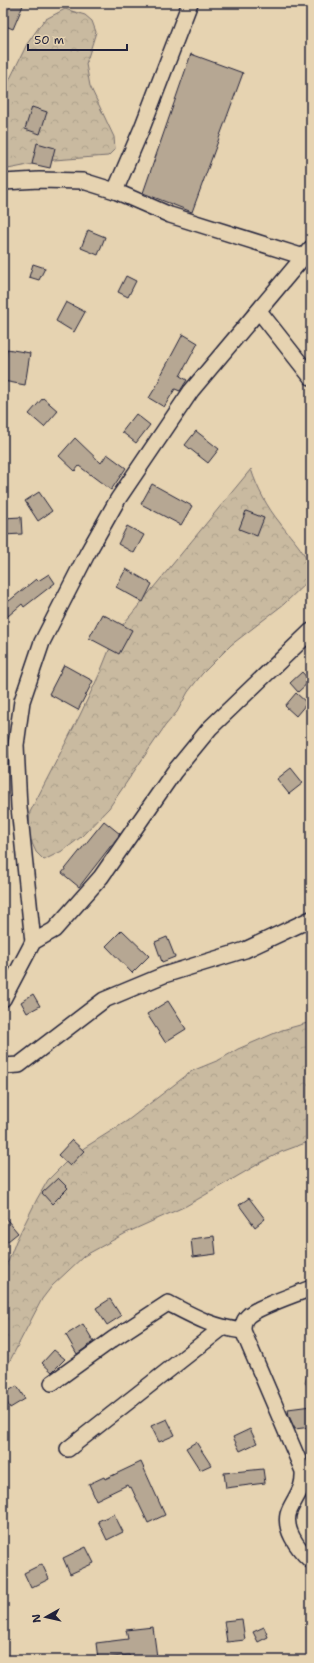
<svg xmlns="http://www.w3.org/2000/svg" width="314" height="1663" font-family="'Shantell Sans',sans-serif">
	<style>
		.forest { fill: url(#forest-crowns); stroke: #766e6e }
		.building { fill: #b6a793; stroke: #22223b }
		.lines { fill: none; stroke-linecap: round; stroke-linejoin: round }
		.minor-casing { stroke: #22223b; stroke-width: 18 }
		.minor { stroke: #e6d3b1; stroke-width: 15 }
	</style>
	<defs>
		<pattern id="forest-crowns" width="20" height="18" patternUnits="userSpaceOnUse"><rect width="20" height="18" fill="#c9baa0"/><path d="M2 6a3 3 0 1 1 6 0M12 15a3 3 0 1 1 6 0" fill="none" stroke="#aca08b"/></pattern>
	</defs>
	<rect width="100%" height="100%" fill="#e6d3b1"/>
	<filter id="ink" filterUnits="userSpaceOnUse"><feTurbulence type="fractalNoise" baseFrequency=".025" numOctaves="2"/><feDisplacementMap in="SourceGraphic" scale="8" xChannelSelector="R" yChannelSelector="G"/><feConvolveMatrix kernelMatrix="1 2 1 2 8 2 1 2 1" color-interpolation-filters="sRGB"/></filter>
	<g filter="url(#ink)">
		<g class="forest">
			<path d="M65,9l20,6 7,6 4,11 -10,32 4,22 24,51 1,12 -7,7 -54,4 -51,10v-77l24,-49 17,-24z"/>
			<path d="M251,469c6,19 16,38 29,54 12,17 31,32 31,55l-27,26 -53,41 -29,29 -14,18 -11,20 -12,14 -56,82 -28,29 -17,13 -20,10 -8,-8 -8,-18 2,-22 50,-97 19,-40 17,-42z"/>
			<path d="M311,1022v119l-30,11 -19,10 -76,44 -60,27 -42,23 -32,30 -10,13 -39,75v-107l5,-5 8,-21 21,-42 11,-19 17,-17 19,-15 43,-27 65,-50 27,-11 19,-11 44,-19z"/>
			<path d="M311,1360v30l-6,-7z"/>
		</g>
		<g class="building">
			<path d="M3,3h21l-11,26 -10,-4z"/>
			<path d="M191,54l52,19 -51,139 -49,-19z"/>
			<path d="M32,107l15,5 -7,22 -15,-5z"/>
			<path d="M37,143l18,5 -5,20 -18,-4z"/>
			<path d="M88,230l17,7 -7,18 -17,-7z"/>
			<path d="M33,264l12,4 -6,12 -10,-3z"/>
			<path d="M126,276l10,5 -8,16 -10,-5z"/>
			<path d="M66,302l19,10 -11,20 -18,-11z"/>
			<path d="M183,334l15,9 -18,33 7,4 -7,11 -5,-2 -11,18 -15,-9 11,-18 -1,-1z"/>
			<path d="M7,349l23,4 -5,32 -22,-4v-10z"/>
			<path d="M43,398l15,13 -14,16 -15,-13z"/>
			<path d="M136,414l14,11 -14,18 -14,-11z"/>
			<path d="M196,431l23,18 -11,14 -23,-18z"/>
			<path d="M75,438l26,25 6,-9 19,14 -15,22 -32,-24 -4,5 -16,-15z"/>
			<path d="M152,484l40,22 -11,19 -40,-21z"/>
			<path d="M39,492l13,19 -14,10 -13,-20z"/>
			<path d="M246,511l18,7 -7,18 -18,-7z"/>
			<path d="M21,517l1,17 -19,1v-17z"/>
			<path d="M127,526l17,9 -10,18 -16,-9z"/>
			<path d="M126,569l26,15 -9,18 -27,-15z"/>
			<path d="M49,574l6,9 -31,24 -2,-3 -14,12 -5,-6v-16l6,7 27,-22 2,2z"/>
			<path d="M102,614l30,16 -13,24 -30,-16z"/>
			<path d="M64,665l29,16 -15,29 -29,-16z"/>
			<path d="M302,672l8,9 -12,11 -8,-9z"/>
			<path d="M296,693l11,10 -11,13 -11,-10z"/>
			<path d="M291,768l12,15 -14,11 -12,-15z"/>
			<path d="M104,821l16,13 -41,53 -17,-14z"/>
			<path d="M122,930l27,26 -17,17 -26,-27z"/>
			<path d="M167,937l8,20 -13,5 -7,-20z"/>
			<path d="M33,994l7,12 -13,7 -6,-11z"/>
			<path d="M168,1001l18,28 -21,13 -18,-28z"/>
			<path d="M72,1140l12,11 -14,15 -12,-11z"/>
			<path d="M58,1178l10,10 -16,16 -10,-11z"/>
			<path d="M249,1198l16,21 -10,8 -16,-22z"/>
			<path d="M3,1215l15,18 -15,12z"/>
			<path d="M214,1236l2,18 -23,3 -2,-18z"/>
			<path d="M110,1299l11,17 -14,9 -11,-17z"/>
			<path d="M83,1324l11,18 -17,12 -11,-19z"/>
			<path d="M54,1350l11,9 -13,13 -10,-9z"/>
			<path d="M17,1386l8,13 -15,9 -7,-14z"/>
			<path d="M311,1406v21l-16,2 -6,-13 -1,-7z"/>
			<path d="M167,1419l8,16 -16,7 -8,-16z"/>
			<path d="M250,1429l7,14 -17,8 -7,-14z"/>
			<path d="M196,1442l15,23 -11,5 -14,-22z"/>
			<path d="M141,1462l24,53 -17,8 -17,-36 -2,1 -2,-3 -31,15 -7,-16 15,-7 1,2z"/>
			<path d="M263,1469l2,14 -39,5 -2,-15z"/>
			<path d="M114,1514l9,18 -16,8 -9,-19z"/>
			<path d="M86,1547l8,16 -24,11 -7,-16z"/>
			<path d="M42,1564l7,15 -18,9 -7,-15z"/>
			<path d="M242,1619l3,21 -18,2 -3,-21z"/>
			<path d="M153,1627l4,30 -27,3 -1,-5 -31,4 -2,-16 32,-4 -2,-9z"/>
			<path d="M264,1627l4,10 -10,5 -5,-10z"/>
		</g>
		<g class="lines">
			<g class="minor-casing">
				<g id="minor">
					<path d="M3,182l36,-2 44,1 32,10 27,-63 48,-125"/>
					<path d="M115,191l55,24 134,42"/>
					<path d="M259,311l52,66"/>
					<path d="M33,942l-14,-135 -3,-62 6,-44 20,-59 45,-88 31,-55 73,-108 120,-143"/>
					<path d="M3,999l30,-57 21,-12 47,-53 73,-105 36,-44 101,-97"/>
					<path d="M3,1066l16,-1 85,-65 60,-25 81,-25 66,-31"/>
					<path d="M311,1288c-14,6 -54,19 -63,28 -5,5 -5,9 -5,15l60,140c1,18 -6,23 -13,38 -9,18 8,40 21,52"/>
					<path d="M52,1383l61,-44 55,-36c27,14 44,24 75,28"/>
					<path d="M68,1449l154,-121"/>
				</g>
			</g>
			<use href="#minor" class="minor"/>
		</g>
	</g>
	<rect width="314" height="1663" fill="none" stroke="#e6d3b1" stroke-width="16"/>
	<rect x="8" y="8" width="298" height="1647" fill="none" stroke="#22223b" stroke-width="1.5" filter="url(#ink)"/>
	<g transform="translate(46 1617) rotate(262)" stroke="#e6d3b1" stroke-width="3" paint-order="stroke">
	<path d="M0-3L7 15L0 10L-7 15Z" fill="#22223b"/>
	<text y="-6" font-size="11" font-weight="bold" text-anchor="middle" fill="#22223b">N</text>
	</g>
	<path d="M28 44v6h99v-6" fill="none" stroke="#22223b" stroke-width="2"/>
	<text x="34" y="44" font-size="12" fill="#22223b" stroke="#e6d3b1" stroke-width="3" paint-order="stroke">50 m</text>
</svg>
